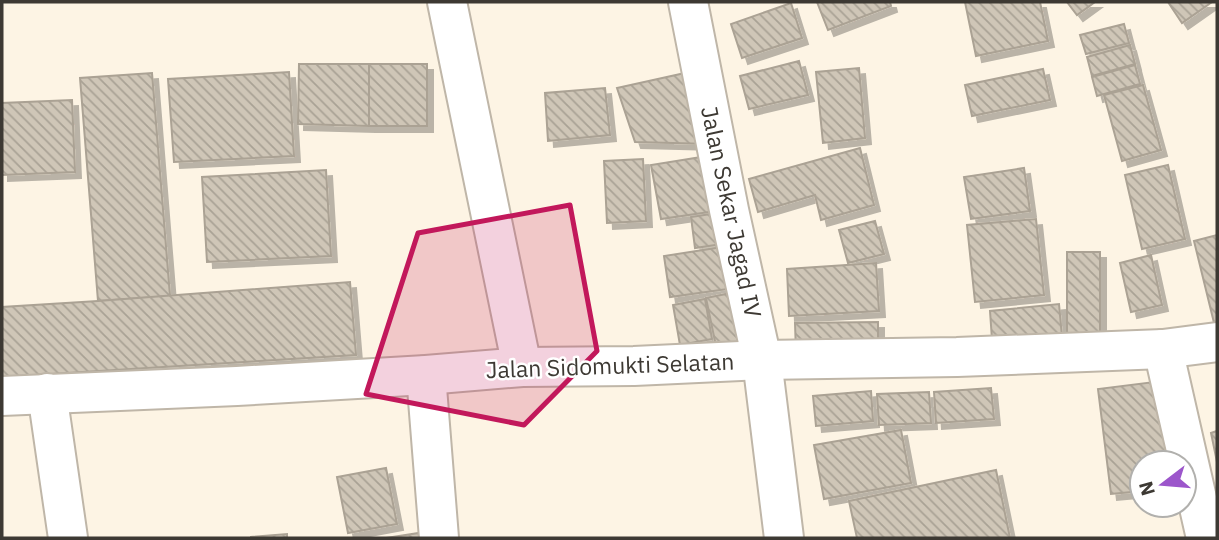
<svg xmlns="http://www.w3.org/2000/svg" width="1219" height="540" font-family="'IBM Plex Sans',sans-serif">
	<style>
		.building { fill: url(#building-back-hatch); stroke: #aba294; stroke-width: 2; filter: url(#shadow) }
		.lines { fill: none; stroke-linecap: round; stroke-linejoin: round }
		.street-casing { stroke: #bfb6a8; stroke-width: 42 }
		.street { stroke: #fff; stroke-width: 38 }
		.marked { fill: #c2185b; fill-opacity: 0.2; stroke: #c2185b; stroke-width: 5; stroke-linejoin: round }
		.labels { text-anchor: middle; stroke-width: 5; stroke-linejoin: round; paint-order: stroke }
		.street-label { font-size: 23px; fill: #3d3933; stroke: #fff }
	</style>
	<defs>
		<pattern id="building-back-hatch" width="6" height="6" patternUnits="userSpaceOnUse" patternTransform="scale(1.75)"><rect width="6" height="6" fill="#cfc6b7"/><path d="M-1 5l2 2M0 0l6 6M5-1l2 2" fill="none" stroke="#a9a295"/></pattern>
		<filter id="shadow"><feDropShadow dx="6" dy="6" stdDeviation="0" flood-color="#0004"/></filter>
	</defs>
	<rect width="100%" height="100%" fill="#fdf4e4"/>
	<g class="building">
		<path d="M817,2h73l1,4 -63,24z"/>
		<path d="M965,2h75l8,39 -72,15z"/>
		<path d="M1067,2h28l-18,13z"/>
		<path d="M1168,2h44l-30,21z"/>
		<path d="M791,3l11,35 -60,20 -11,-34z"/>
		<path d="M1124,24l5,19 -43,11 -6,-19z"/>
		<path d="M1130,45l5,19 -43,12 -5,-19z"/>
		<path d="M799,61l9,34 -59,14 -9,-33z"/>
		<path d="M299,64h70v62l-71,-2z"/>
		<rect x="369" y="64" width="58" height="62"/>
		<path d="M1135,65l5,19 -43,12 -5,-19z"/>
		<path d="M859,68l6,70 -42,5 -7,-71z"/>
		<path d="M1043,69l7,31 -78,16 -7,-31z"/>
		<path d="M694,71l16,73 -75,-2 -18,-54z"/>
		<path d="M289,72l5,84 -120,6 -6,-83z"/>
		<path d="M152,73l18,223 -72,5 -18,-223z"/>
		<path d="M1143,85l18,65 -39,11 -18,-66z"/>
		<path d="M605,88l5,47 -62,6 -3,-48z"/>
		<path d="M72,100l3,72 -73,3v-72z"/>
		<path d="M860,148l14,57 -53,15 -6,-25 -57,17 -9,-33z"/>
		<path d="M714,155l9,55 -62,9 -10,-54z"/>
		<path d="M643,159l3,62 -39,2 -3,-62z"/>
		<path d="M1168,165l17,74 -43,10 -17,-74z"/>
		<path d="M1024,168l6,43 -59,8 -7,-42z"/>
		<path d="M326,170l5,86 -124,6 -5,-85z"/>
		<path d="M724,212l5,31 -34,5 -4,-31z"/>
		<path d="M1036,219l8,76 -69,7 -8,-77z"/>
		<path d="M875,221l9,33 -36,9 -9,-33z"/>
		<path d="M1217,235v96h-1l-22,-90z"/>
		<path d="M729,246l6,42 -65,9 -6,-41z"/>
		<rect x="1067" y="252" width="33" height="88"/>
		<path d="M1151,255l11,50 -31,7 -11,-49z"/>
		<path d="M876,263l3,48 -90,5 -2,-47z"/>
		<path d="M350,282l6,73 -354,22v-70l96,-6z"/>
		<path d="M731,293l11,53 -25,5 -11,-53z"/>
		<path d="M705,299l7,40 -32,6 -7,-40z"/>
		<path d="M1059,304l4,44 -70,6 -3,-43z"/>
		<path d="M878,322v29l-82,2 -1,-30z"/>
		<path d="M1170,380l10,83h-38v28l-31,3 -13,-105z"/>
		<path d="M991,388l3,31 -58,4 -2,-31z"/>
		<path d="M871,391l2,30 -57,5 -3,-30z"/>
		<path d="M929,392l2,31 -52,2 -2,-31z"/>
		<path d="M901,430l10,53 -87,16 -10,-54z"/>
		<path d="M1217,431v31l-6,-29z"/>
		<path d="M386,468l11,56 -49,9 -11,-56z"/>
		<path d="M996,470l14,68h-153l-8,-37z"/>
		<path d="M419,533l1,5h-34z"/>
		<path d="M287,534v4h-36v-1z"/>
	</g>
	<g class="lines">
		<g class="street-casing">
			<g id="street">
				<path d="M447,2l75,365"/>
				<path d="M688,2l41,208 33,150 22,178"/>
				<path d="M1163,349l43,189"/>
				<path d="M426,375l13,163"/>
				<path d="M47,393l21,145"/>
				<path d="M2,396l235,-10 189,-11 96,-8 112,-1 128,-6 195,-3 206,-8 54,-7"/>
			</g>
		</g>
		<use href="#street" class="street"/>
	</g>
	<path class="marked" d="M570,205l27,146 -73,74 -158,-31 52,-161z"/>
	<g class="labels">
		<g class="street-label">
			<text transform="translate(731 212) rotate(78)" y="8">Jalan Sekar Jagad IV</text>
			<text transform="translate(610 366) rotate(-2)" y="8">Jalan Sidomukti Selatan</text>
		</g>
	</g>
	<rect width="1219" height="540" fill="none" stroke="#3d3933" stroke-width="7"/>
	<g transform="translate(1163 484) rotate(254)"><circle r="33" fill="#ffffff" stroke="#b1b0ad" stroke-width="2"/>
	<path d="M0-5L12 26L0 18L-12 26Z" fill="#9c56cb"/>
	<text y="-10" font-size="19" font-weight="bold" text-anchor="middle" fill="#3d3933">N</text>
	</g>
</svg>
